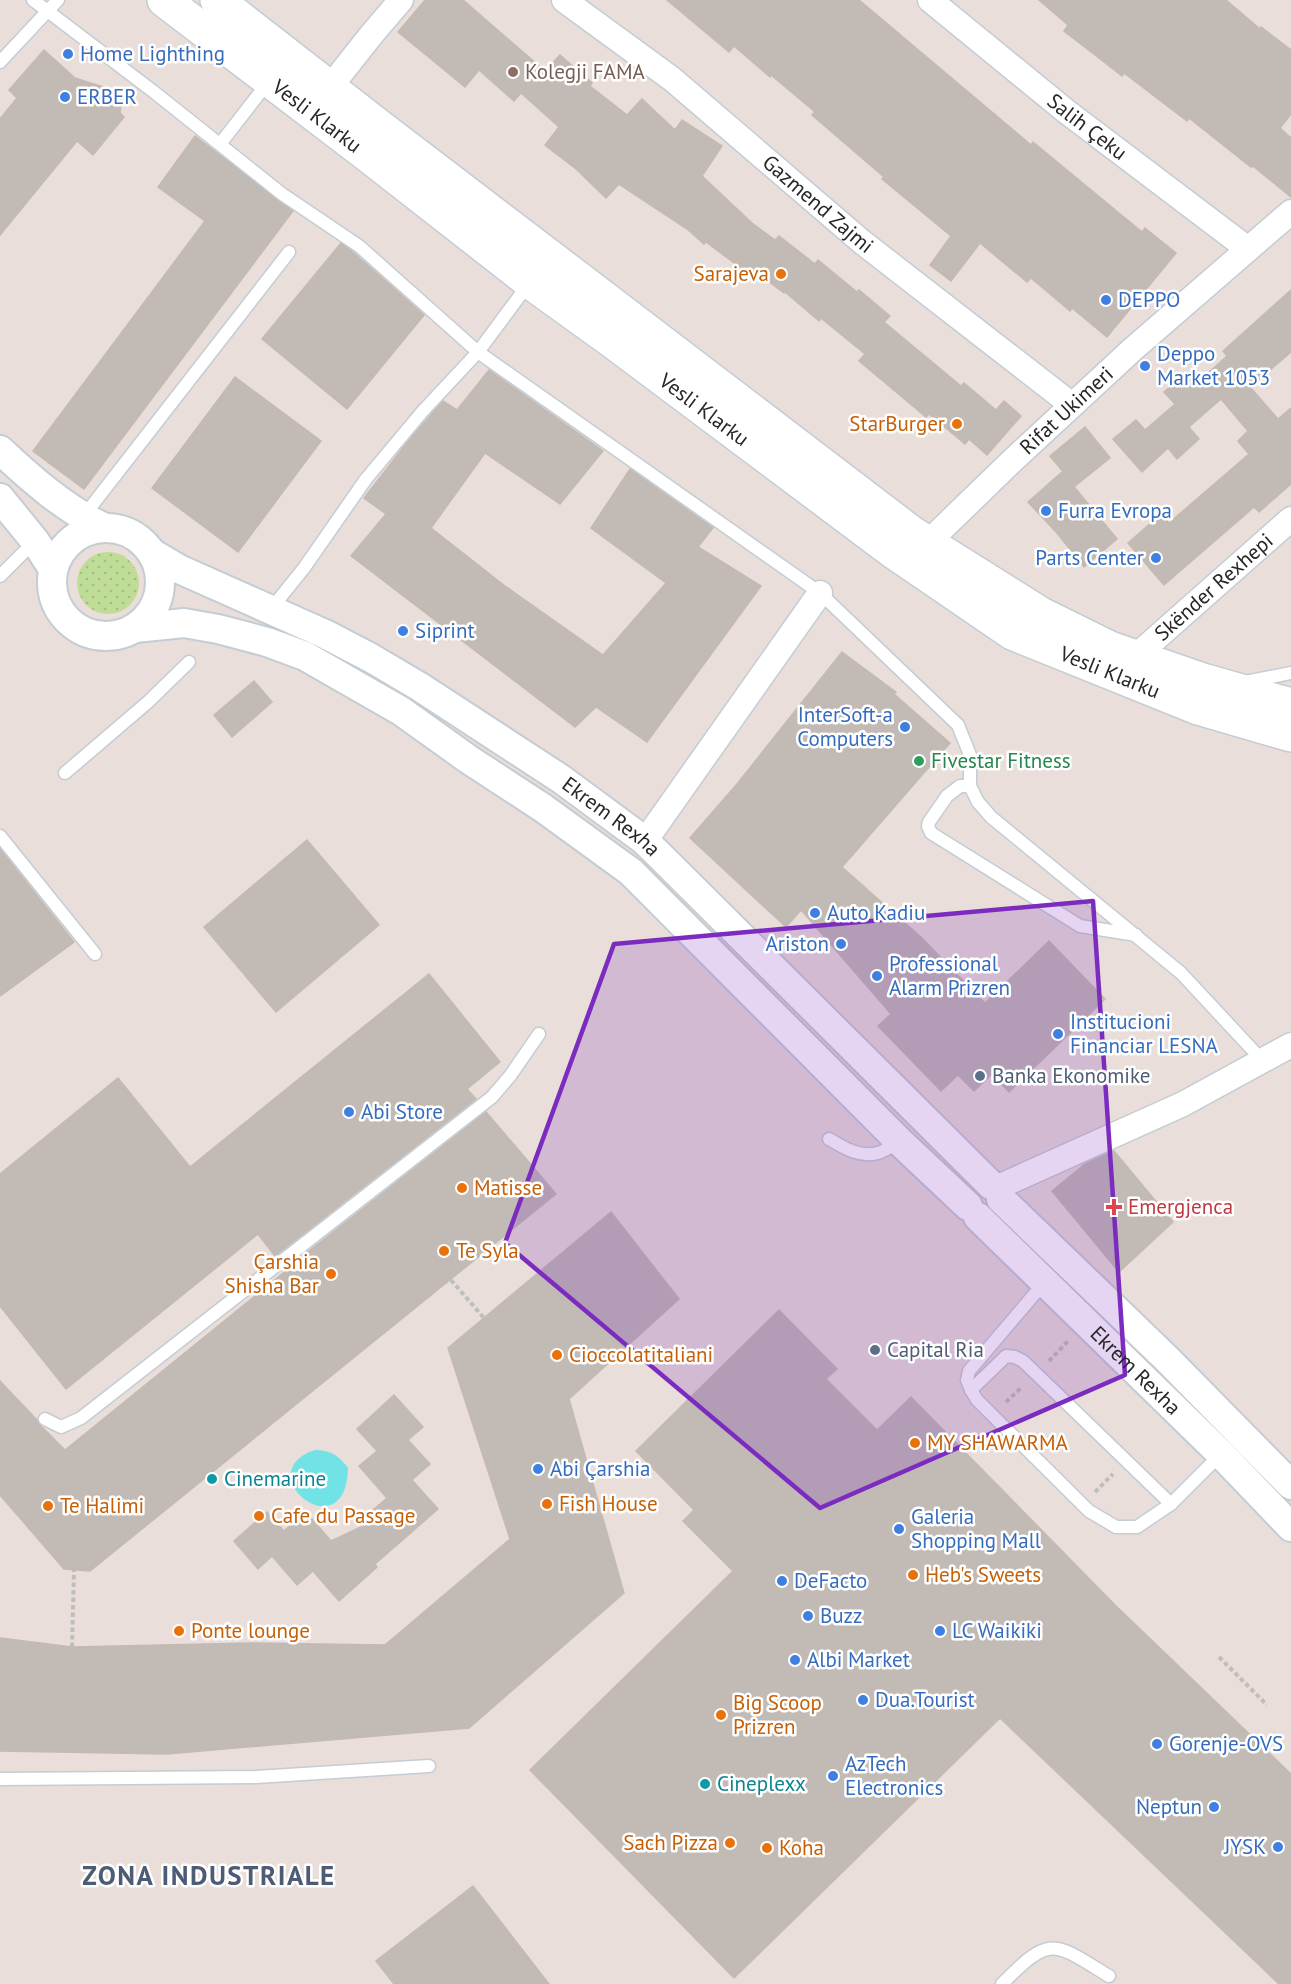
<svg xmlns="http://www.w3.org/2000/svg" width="1291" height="1984" font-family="'PT Sans',sans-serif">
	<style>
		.grass { fill: url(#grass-dots) }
		.water { fill: #71e2e5 }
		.building { fill: #c1bab5; stroke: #c4bab3; stroke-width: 1.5 }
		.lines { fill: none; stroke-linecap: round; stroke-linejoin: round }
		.service-casing { stroke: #c4ccd4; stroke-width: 15 }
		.minor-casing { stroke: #c4ccd4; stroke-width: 27 }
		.tertiary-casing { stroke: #c4ccd4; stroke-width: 32 }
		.secondary-casing { stroke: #c4ccd4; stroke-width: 36 }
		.path { stroke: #bebebe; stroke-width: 4; stroke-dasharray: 4.5 3; stroke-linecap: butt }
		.service { stroke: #fff; stroke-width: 12 }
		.minor { stroke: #fff; stroke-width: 24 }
		.tertiary { stroke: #fff; stroke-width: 28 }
		.secondary { stroke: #fff; stroke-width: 33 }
		.marked { fill: #7b2cbf; fill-opacity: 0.2; stroke: #7b2cbf; stroke-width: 4.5; stroke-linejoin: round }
		.shop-dot { fill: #3f7fe0; stroke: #fff; stroke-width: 2 }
		.education-dot { fill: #8d6e63; stroke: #fff; stroke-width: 2 }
		.food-dot { fill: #e8710a; stroke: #fff; stroke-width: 2 }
		.leisure-dot { fill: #2e9e5b; stroke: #fff; stroke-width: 2 }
		.service-dot { fill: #5c6f8a; stroke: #fff; stroke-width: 2 }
		.health-dot { fill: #e0444e; stroke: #fff; stroke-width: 2 }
		.culture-dot { fill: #0f9aa8; stroke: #fff; stroke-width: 2 }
		.labels { text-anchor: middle; stroke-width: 5; stroke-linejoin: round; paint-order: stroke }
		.shop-label { font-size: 21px; fill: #366cbe; stroke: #fff; text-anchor: start }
		.education-label { font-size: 21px; fill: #785e54; stroke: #fff; text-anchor: start }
		.street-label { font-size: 21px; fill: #272727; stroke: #fff }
		.food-label { font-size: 21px; fill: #c56008; stroke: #fff; text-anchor: start }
		.leisure-label { font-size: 21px; fill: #27864d; stroke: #fff; text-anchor: start }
		.service-label { font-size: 21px; fill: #4e5e75; stroke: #fff; text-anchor: start }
		.health-label { font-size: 21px; fill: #be3a42; stroke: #fff; text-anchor: start }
		.culture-label { font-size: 21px; fill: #0d838f; stroke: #fff; text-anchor: start }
		.district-label { font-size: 27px; font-weight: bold; letter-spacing: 1.5px; fill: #4b5c74; stroke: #fff }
	</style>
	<defs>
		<pattern id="grass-dots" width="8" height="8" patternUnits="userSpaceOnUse" patternTransform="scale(1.5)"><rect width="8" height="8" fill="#c0dd98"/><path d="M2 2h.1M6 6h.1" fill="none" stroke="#a5be83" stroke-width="1.8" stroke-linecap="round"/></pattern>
	</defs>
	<rect width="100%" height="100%" fill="#e9ded9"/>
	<circle class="grass" cx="108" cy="583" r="31"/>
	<path class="water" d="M315,1450c16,0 24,6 33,18 -2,85 -102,5 -33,-18z"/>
	<g class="building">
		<path d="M425,0h38l82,71 15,-16 32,28 -2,3 37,29 15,-16 33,31 7,-10 40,26 -20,30 50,47 23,17 4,-4 36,28 3,-4 39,32 2,-2 31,26 -6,6 77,64 3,-3 32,27 8,-9 17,15 -34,39 -18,-16 -4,5 -36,-30 -3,3 -67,-56 6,-7 -44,-36 -2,3 -34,-29 -1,1 -36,-27 -3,5 -39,-29 -2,2 -17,-15 -68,-45 -13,14 -30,-29 -31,-24 14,-18 -38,-34 -7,8 -35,-31 -14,17 -67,-55z"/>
		<path d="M667,0h192l172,145 2,-3 109,90 3,-4 31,25 -69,84 -35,-29 -2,3 -39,-33 -4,4 -47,-39 -29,38 -21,-16 21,-29 -69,-57 2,-2 -72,-62 3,-3 -44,-37 -1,2 -36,-31 -5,6z"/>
		<path d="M1039,0h187l34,29 1,-2 30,23v64l-11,14 11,10v59l-38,-31 -2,1 -62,-49 -2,3 -63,-48 -2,3 -27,-21 -31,-24 4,-6z"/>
		<path d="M44,50l31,28 28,9 18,17 -1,9 4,4 -31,38 -16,-14 -77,94v-116l17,-21 -8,-8z"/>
		<path d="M195,136l98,75 -209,278 -51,-38 172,-230 -47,-34z"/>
		<path d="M341,243l13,10 70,62 -77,94 -85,-70z"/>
		<path d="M1291,290v62l-41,35 28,32 13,-11v76l-32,28 -5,-5 -90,78 -36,-42 33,-29 8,9 80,-69 -11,-13 10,-10 -27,-32 -32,28 10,12 -22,20 -9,-11 -26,24 -29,-33 23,-19 9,10 30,-26 -11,-12 23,-20 10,11 30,-27 -4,-5z"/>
		<path d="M489,370l114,81 -43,53 -75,-51 -54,75 74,58 98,69 63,-72 -75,-55 39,-59 83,59 -15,19 63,39 -114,156 -51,-35 -21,20 -224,-171 35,-42 -22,-16 45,-58 34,-39 14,9z"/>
		<path d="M235,377l86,64 -83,111 -86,-64z"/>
		<path d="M1085,427l25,31 -35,28 -25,-30z"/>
		<path d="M1062,472l55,67 -33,28 -27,-34 -29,-31z"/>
		<path d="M842,652l54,40 -2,2 56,49 -108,124 80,71 63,65 64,-62 56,58 -96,93 -17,-18 -18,17 -16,-16 -17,16 -63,-65 13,-12 -90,-104 -15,17 -96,-89 47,-54z"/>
		<path d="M254,681l18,21 -40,35 -18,-22z"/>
		<path d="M307,840l72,85 -103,87 -72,-85z"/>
		<path d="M0,849l74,93 -74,54z"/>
		<path d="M429,974l71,88 -33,27 9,10 -201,157 -17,-22 -192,155 -66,-83v-132l118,-96 72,89z"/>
		<path d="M486,1112l70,82 -466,377 -26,-2 -64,-74v-114l37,39 2,4 26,26 222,-180 -1,-1z"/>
		<path d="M1114,1151l59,71 -54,50 -67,-81 33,-27z"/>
		<path d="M611,1212l68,87 -110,100 55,194 -155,135 -302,26 -167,-3v-113l72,9 179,-4 134,2 125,-106 -62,-191z"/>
		<path d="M779,1310l58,59 -11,10 51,51 34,-33 204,208 176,169v210h-12l-279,-266 -266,260 -204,-208 203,-199 -50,-50 11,-11 -58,-59z"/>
		<path d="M394,1395l29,32 -15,13 22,24 -18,16 26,29 -63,55 2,3 -38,34 -26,-30 -16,14 -25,-29 -14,13 -24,-28 33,-29 17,19 22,-19 25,29 49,-23 -7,-8 14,-12 -28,-32 18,-15 -20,-22z"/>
		<path d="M473,1886l76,98h-155l-18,-23z"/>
	</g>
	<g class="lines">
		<g class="service-casing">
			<g id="service">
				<path d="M33,0l121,92 128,102 77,52 119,106 342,241 138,132 12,30v31l8,16 13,15 190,156 80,86"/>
				<path d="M0,62l58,-62"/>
				<path d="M220,144l49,-63"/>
				<path d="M83,517l206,-265"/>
				<path d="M0,576l35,-35"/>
				<path d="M271,609l33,-41 62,-89 56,-67 56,-60 52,-70"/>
				<path d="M1245,682l46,-9"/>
				<path d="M65,773l83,-71 41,-40"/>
				<path d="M970,786h-10l-13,10 -18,26 -1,4 3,7 149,93 56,9"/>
				<path d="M0,836l95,118"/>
				<path d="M829,1139c15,9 31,19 49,14 7,-2 15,-8 21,-11"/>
				<path d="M1006,1356l9,1 8,4 148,143 -34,23h-21l-27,-16 -112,-111 -6,-10z"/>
				<path d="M971,1390l-4,-10 2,-9 75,-88"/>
				<path d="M45,1419l16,8 20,-9 411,-321 18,-21 29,-42"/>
				<path d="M1171,1504l50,-50"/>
				<path d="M0,1779l256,-2 173,-11"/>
				<path d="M1002,1984c49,-50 51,-42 107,-8"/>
			</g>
		</g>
		<g class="minor-casing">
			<g id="minor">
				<path id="s1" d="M564,0l108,79 190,163 210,163"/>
				<path id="s2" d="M930,0l137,112 181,137"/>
				<path d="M319,101l53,-67 29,-34"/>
				<path id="s3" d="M916,554l97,-94 120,-111 158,-137"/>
				<path id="s4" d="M1136,656l155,-137"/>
				<path d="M645,841l175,-248"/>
				<path d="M996,1188l187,-84 108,-59"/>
			</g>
		</g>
		<g class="tertiary-casing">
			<g id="tertiary">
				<path d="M0,450c31,29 65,59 103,77"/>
				<path d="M0,498l35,43 18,28"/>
				<circle cx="106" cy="582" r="54"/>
				<path id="s5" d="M152,553l27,16 146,65 46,24 49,29 141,92 84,62 346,344"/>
				<path d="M135,628l49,-5 34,6 49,13 38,14 96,55 67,48 75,49 88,64 268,269 69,65"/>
				<path d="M1001,1199l166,160 124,126"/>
				<path id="s6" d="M978,1217l243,237 70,73"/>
			</g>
		</g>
		<g class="secondary-casing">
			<g id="secondary">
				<path id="s7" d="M164,0l201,153 165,129 82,59 283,212 117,80 186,75 93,27"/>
				<path d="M217,0l167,130 528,403 129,81 69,34 96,33 85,24"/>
			</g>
		</g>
		<g class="path">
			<path d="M451,1280l33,38"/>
			<path d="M1049,1361l20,-21"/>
			<path d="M1006,1402l16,-15"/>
			<path d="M1095,1492l18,-18"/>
			<path d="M72,1647l2,-77"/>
			<path d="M1219,1657l48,48"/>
		</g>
		<use href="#service" class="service"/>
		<use href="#minor" class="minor"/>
		<use href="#tertiary" class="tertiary"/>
		<use href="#secondary" class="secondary"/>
	</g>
	<path class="marked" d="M1093,901l32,474 -305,133 -315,-265 109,-299z"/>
	<g class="shop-dot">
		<circle cx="68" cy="54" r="6"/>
		<circle cx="65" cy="97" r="6"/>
		<circle cx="1106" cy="300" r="6"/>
		<circle cx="1145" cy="366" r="6"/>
		<circle cx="1046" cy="511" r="6"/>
		<circle cx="1156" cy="558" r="6"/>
		<circle cx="403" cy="631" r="6"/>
		<circle cx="905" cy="727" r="6"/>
		<circle cx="815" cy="913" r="6"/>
		<circle cx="841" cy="944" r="6"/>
		<circle cx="877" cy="976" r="6"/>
		<circle cx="1058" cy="1034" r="6"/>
		<circle cx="349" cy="1112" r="6"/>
		<circle cx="538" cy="1469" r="6"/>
		<circle cx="899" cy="1529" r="6"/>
		<circle cx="782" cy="1581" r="6"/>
		<circle cx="808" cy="1616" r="6"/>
		<circle cx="940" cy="1631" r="6"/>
		<circle cx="795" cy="1660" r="6"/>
		<circle cx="863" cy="1700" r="6"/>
		<circle cx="1157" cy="1744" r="6"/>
		<circle cx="833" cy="1776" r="6"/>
		<circle cx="1214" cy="1807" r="6"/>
		<circle cx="1278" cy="1847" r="6"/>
	</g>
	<circle class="education-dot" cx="513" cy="72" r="6"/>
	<g class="food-dot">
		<circle cx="781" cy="274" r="6"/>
		<circle cx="957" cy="424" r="6"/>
		<circle cx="462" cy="1188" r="6"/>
		<circle cx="444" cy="1251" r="6"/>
		<circle cx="331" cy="1274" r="6"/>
		<circle cx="557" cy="1355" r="6"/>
		<circle cx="915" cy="1443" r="6"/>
		<circle cx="547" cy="1504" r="6"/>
		<circle cx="48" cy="1506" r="6"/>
		<circle cx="259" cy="1516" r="6"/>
		<circle cx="913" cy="1575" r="6"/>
		<circle cx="179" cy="1631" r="6"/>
		<circle cx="721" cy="1715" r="6"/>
		<circle cx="730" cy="1843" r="6"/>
		<circle cx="767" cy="1848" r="6"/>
	</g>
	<circle class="leisure-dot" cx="919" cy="761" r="6"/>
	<g class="service-dot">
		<circle cx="980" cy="1076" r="6"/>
		<circle cx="875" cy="1350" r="6"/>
	</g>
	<path class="health-dot" d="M1111 1198h6v6h6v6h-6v6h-6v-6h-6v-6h6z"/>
	<g class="culture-dot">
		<circle cx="212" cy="1479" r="6"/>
		<circle cx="705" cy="1784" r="6"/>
	</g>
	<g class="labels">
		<g class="shop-label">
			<text x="80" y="61">Home Lighthing</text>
			<text x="77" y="104">ERBER</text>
			<text x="1118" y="307">DEPPO</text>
			<text x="1157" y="361">Deppo<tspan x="1157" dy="24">Market 1053</tspan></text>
			<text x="1058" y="518">Furra Evropa</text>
			<text x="1144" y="565" text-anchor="end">Parts Center</text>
			<text x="415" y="638">Siprint</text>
			<text x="893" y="722" text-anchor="end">InterSoft-a<tspan x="893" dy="24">Computers</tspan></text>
			<text x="827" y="920">Auto Kadiu</text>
			<text x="829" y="951" text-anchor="end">Ariston</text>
			<text x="889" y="971">Professional<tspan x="889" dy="24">Alarm Prizren</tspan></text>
			<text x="1070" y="1029">Institucioni<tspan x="1070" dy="24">Financiar LESNA</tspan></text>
			<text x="361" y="1119">Abi Store</text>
			<text x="550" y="1476">Abi Çarshia</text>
			<text x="911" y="1524">Galeria<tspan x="911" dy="24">Shopping Mall</tspan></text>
			<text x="794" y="1588">DeFacto</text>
			<text x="820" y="1623">Buzz</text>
			<text x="952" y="1638">LC Waikiki</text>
			<text x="807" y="1667">Albi Market</text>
			<text x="875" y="1707">Dua.Tourist</text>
			<text x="1169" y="1751">Gorenje-OVS</text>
			<text x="845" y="1771">AzTech<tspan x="845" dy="24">Electronics</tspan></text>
			<text x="1202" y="1814" text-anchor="end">Neptun</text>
			<text x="1266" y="1854" text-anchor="end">JYSK</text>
		</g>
		<g class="education-label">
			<text x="525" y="79">Kolegji FAMA</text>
		</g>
		<g class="street-label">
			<text dy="7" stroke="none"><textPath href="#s7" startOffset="192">Vesli Klarku</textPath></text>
			<text dy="7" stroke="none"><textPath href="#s2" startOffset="202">Salih Çeku</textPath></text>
			<text dy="7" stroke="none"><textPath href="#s1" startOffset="326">Gazmend Zajmi</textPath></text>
			<text dy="7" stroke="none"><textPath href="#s7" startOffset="678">Vesli Klarku</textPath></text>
			<text dy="7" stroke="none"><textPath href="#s3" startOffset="208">Rifat Ukimeri</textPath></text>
			<text dy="7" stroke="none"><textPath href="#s4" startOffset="104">Skënder Rexhepi</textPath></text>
			<text dy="7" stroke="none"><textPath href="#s7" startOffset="1164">Vesli Klarku</textPath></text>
			<text dy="7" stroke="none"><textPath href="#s5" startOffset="531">Ekrem Rexha</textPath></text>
			<text dy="7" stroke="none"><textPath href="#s6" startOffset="220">Ekrem Rexha</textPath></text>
		</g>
		<g class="food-label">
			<text x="769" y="281" text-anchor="end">Sarajeva</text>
			<text x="945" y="431" text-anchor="end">StarBurger</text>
			<text x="474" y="1195">Matisse</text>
			<text x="456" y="1258">Te Syla</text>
			<text x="319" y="1269" text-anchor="end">Çarshia<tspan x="319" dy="24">Shisha Bar</tspan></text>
			<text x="569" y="1362">Cioccolatitaliani</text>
			<text x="927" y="1450">MY SHAWARMA</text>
			<text x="559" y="1511">Fish House</text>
			<text x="60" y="1513">Te Halimi</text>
			<text x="271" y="1523">Cafe du Passage</text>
			<text x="925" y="1582">Heb's Sweets</text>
			<text x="191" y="1638">Ponte lounge</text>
			<text x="733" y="1710">Big Scoop<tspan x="733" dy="24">Prizren</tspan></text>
			<text x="718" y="1850" text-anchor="end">Sach Pizza</text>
			<text x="779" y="1855">Koha</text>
		</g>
		<g class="leisure-label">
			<text x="931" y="768">Fivestar Fitness</text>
		</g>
		<g class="service-label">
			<text x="992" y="1083">Banka Ekonomike</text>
			<text x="887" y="1357">Capital Ria</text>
		</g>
		<g class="health-label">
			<text x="1128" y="1214">Emergjenca</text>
		</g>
		<g class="culture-label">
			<text x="224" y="1486">Cinemarine</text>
			<text x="717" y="1791">Cineplexx</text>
		</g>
		<g class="district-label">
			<text x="209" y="1885">ZONA INDUSTRIALE</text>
		</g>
	</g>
</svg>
